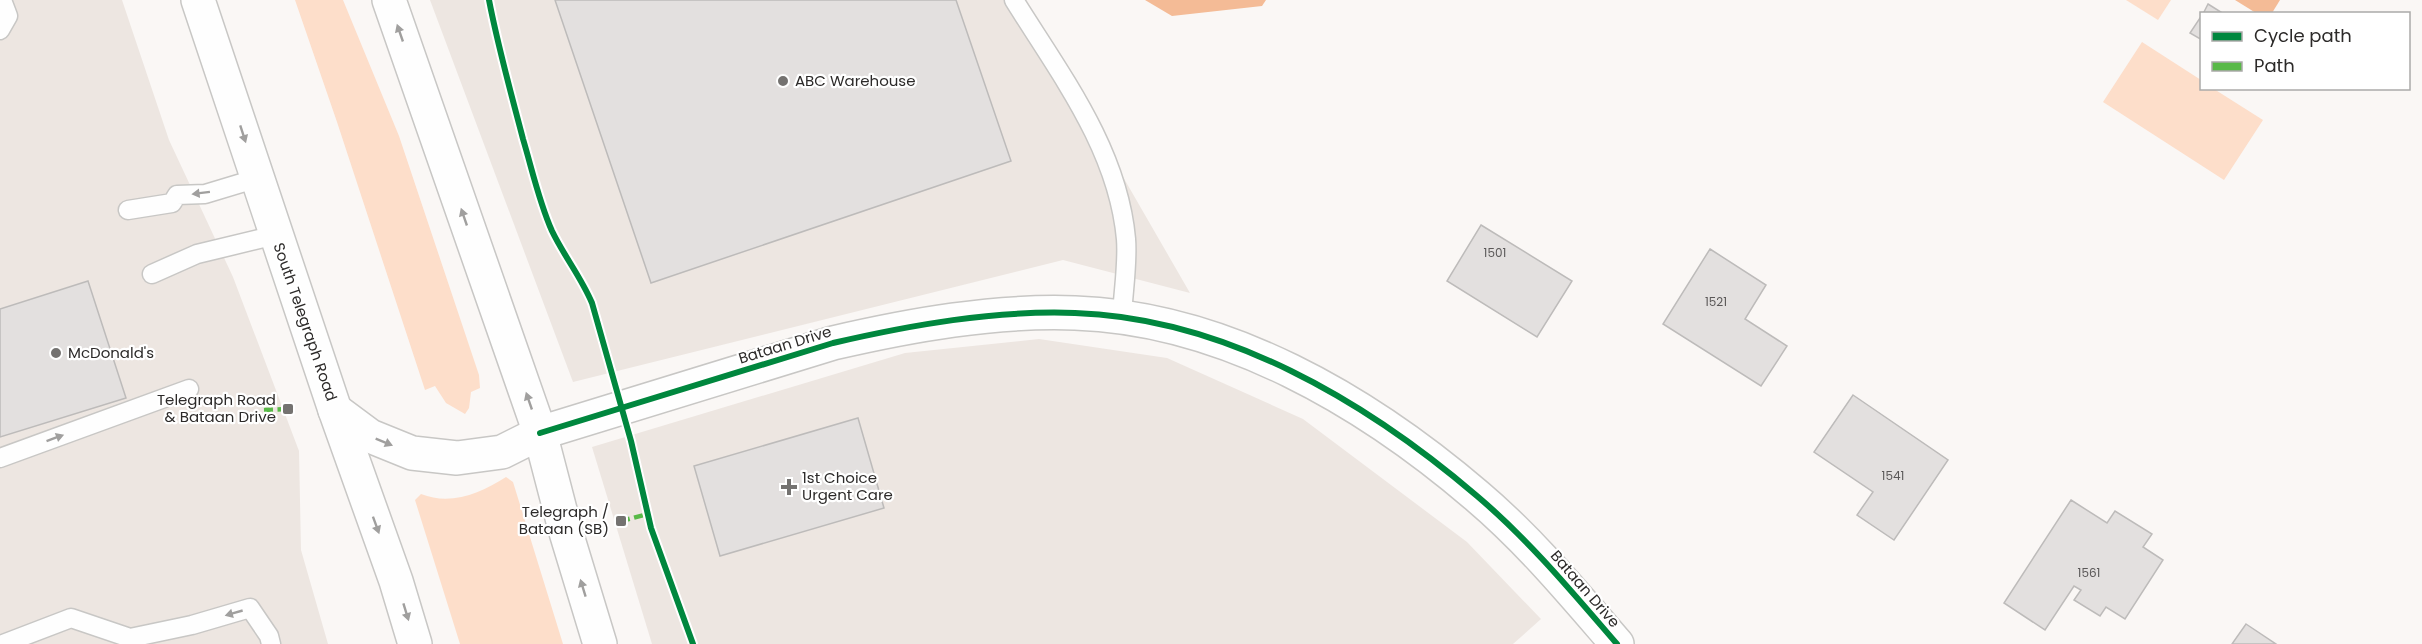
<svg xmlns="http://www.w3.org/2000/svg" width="2422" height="644" font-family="Poppins,sans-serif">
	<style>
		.built { fill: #ede6e1 }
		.green { fill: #fddeca }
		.water { fill: #f4bb96 }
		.building { fill: #e3e0df; stroke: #bdbbba; stroke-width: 1.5 }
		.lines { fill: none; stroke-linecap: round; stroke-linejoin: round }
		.service-casing { stroke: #c8c7c5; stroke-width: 21 }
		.minor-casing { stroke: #c8c7c5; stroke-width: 36 }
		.trunk-casing { stroke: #c8c7c5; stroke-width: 36 }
		.service { stroke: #fefefe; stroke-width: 18 }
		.minor { stroke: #fefefe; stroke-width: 33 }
		.trunk { stroke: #fefefe; stroke-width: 33 }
		.quiet { stroke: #58b947; stroke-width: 4.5; stroke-dasharray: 9 4.5; stroke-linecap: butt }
		.cycleway-casing { stroke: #fff; stroke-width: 10 }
		.cycleway { stroke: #00873e; stroke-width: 6 }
		.oneway { fill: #a09f9e }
		.poi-dot { fill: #747270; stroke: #fff; stroke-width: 2 }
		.labels { text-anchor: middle; stroke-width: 4.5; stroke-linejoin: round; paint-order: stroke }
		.number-label { font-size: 12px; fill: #5b5858 }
		.poi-label { font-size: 15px; fill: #2c2a29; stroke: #fff; text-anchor: start }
		.street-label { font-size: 15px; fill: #2c2a29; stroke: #fff }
	</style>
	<rect width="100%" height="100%" fill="#faf7f5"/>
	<g class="built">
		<path d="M0,0h122l47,140 64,137 66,174 2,99 27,94h-328z"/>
		<path d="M430,0h591l169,293 -127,-33 -490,122z"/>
		<path d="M1039,339l128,19 136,61 164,123 74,77 -28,25h-861l-60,-197 313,-94z"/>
	</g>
	<g class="green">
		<path d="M295,0h48l56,136 80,239 1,13 -9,4 -2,16 -4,6 -19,-11 -11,-17 -10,4 -88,-268z"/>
		<path d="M2126,0h45l-13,20z"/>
		<path d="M2142,42l59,38 1,8 12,1 49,31 -39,60 -121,-78z"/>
		<path d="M506,477l7,5 50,162h-103l-45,-144 6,-6c30,12 60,-1 85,-17z"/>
	</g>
	<g class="water">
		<path d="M1145,0h121l-4,6 -90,10z"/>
		<path d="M2235,0h45l-8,13h-16z"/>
	</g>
	<g class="building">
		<path d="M555,0h401l55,161 -360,122z"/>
		<path d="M2208,4l16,10h-21z"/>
		<path d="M2202,15v25l-12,-7z"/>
		<path d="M1481,225l91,56 -35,56 -90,-56z"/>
		<path d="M1710,249l56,36 -21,34 42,27 -26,40 -98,-62z"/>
		<path d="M88,281l38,117 -126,39v-128z"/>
		<path d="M1853,395l95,65 -54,80 -37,-25 16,-23 -59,-40z"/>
		<path d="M858,418l26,90 -164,48 -26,-90z"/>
		<path d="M2071,500l36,23 8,-12 37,23 -9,13 20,13 -38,59 -19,-12 -6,9 -26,-16 7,-10 -7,-4 -29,44 -41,-27z"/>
		<path d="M2246,624l30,20h-44z"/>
	</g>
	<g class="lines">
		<g class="service-casing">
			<g id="service">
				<path d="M1014,0c46,74 104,149 112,239 2,25 -3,53 -4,78"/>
				<path d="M0,30l8,-14 -6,-16"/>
				<path d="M128,210l44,-7 5,-8 28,-1 53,-16"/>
				<path d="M152,274l45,-20 79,-19"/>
				<path d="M0,458l189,-69"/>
				<path d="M3,644l68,-26 59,20 62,-13 58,-17 19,28 2,8"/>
			</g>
		</g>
		<g class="minor-casing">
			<path id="minor" d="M540,433l293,-90c78,-18 161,-33 242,-30 150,5 291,88 402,183 52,44 96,97 140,148"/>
		</g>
		<g class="trunk-casing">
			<g id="trunk">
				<path d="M198,0l137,410 61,171 19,63"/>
				<path d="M389,0l151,433 25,96 35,115"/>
				<path d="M335,410l35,26 42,17 45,5 45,-6 38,-19"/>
			</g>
		</g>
		<use href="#service" class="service"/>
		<use href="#minor" class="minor"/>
		<use href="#trunk" class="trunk"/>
		<g class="quiet">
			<path d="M264,410l24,-1"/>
			<path d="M621,521l27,-7"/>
		</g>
		<g class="cycleway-casing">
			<g id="cycleway">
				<path d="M489,0c9,47 22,93 34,139 9,30 16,63 29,92 12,25 29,46 40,72l39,138 20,87 42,116"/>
				<path d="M540,433l293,-90c78,-18 161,-33 242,-30 150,5 291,88 402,183 52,44 96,97 140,148"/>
			</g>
		</g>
		<use href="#cycleway" class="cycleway"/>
	</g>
	<defs><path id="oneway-solid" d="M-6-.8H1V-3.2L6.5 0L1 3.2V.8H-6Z" transform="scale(1.5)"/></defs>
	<g class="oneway">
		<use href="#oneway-solid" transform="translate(400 33) rotate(-109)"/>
		<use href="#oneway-solid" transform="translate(243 134) rotate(72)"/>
		<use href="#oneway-solid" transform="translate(201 193) rotate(173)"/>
		<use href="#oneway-solid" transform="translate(464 217) rotate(-109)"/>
		<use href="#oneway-solid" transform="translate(529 401) rotate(-109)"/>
		<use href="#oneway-solid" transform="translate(55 438) rotate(-20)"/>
		<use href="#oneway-solid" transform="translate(384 442) rotate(22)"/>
		<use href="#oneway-solid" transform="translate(376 525) rotate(70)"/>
		<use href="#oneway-solid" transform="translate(583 588) rotate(-107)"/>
		<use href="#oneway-solid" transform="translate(406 612) rotate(73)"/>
		<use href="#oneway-solid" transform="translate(234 613) rotate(164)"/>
	</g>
	<g class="poi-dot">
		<circle cx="783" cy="81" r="6"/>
		<circle cx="56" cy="353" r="6"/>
		<rect x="282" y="403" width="12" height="12" rx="3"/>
		<path d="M786 478h6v6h6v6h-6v6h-6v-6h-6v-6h6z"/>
		<rect x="615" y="515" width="12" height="12" rx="3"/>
	</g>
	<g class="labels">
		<g class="number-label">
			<text x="1495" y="257">1501</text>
			<text x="1716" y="306">1521</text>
			<text x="1893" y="480">1541</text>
			<text x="2089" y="577">1561</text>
		</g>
		<g class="poi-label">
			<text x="795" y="86">ABC Warehouse</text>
			<text x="68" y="358">McDonald's</text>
			<text x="276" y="405" text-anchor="end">Telegraph Road<tspan x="276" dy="17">&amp; Bataan Drive</tspan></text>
			<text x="802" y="483">1st Choice<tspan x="802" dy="17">Urgent Care</tspan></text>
			<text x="609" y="517" text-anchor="end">Telegraph /<tspan x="609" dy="17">Bataan (SB)</tspan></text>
		</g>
		<g class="street-label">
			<text transform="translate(305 322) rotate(71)" y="5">South Telegraph Road</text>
			<text transform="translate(785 345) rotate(-17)" y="5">Bataan Drive</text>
			<text transform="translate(1585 589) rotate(49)" y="5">Bataan Drive</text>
		</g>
	</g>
	<rect x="2200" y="12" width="210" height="78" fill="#ffffff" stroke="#abaaa9" stroke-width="1.5"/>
	<rect x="2212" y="32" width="30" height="9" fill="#00873e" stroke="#abaaa9" stroke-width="1.5"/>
	<text x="2254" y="42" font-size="18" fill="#2c2a29">Cycle path</text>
	<rect x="2212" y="62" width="30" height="9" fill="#58b947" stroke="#abaaa9" stroke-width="1.5"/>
	<text x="2254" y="72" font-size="18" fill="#2c2a29">Path</text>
</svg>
